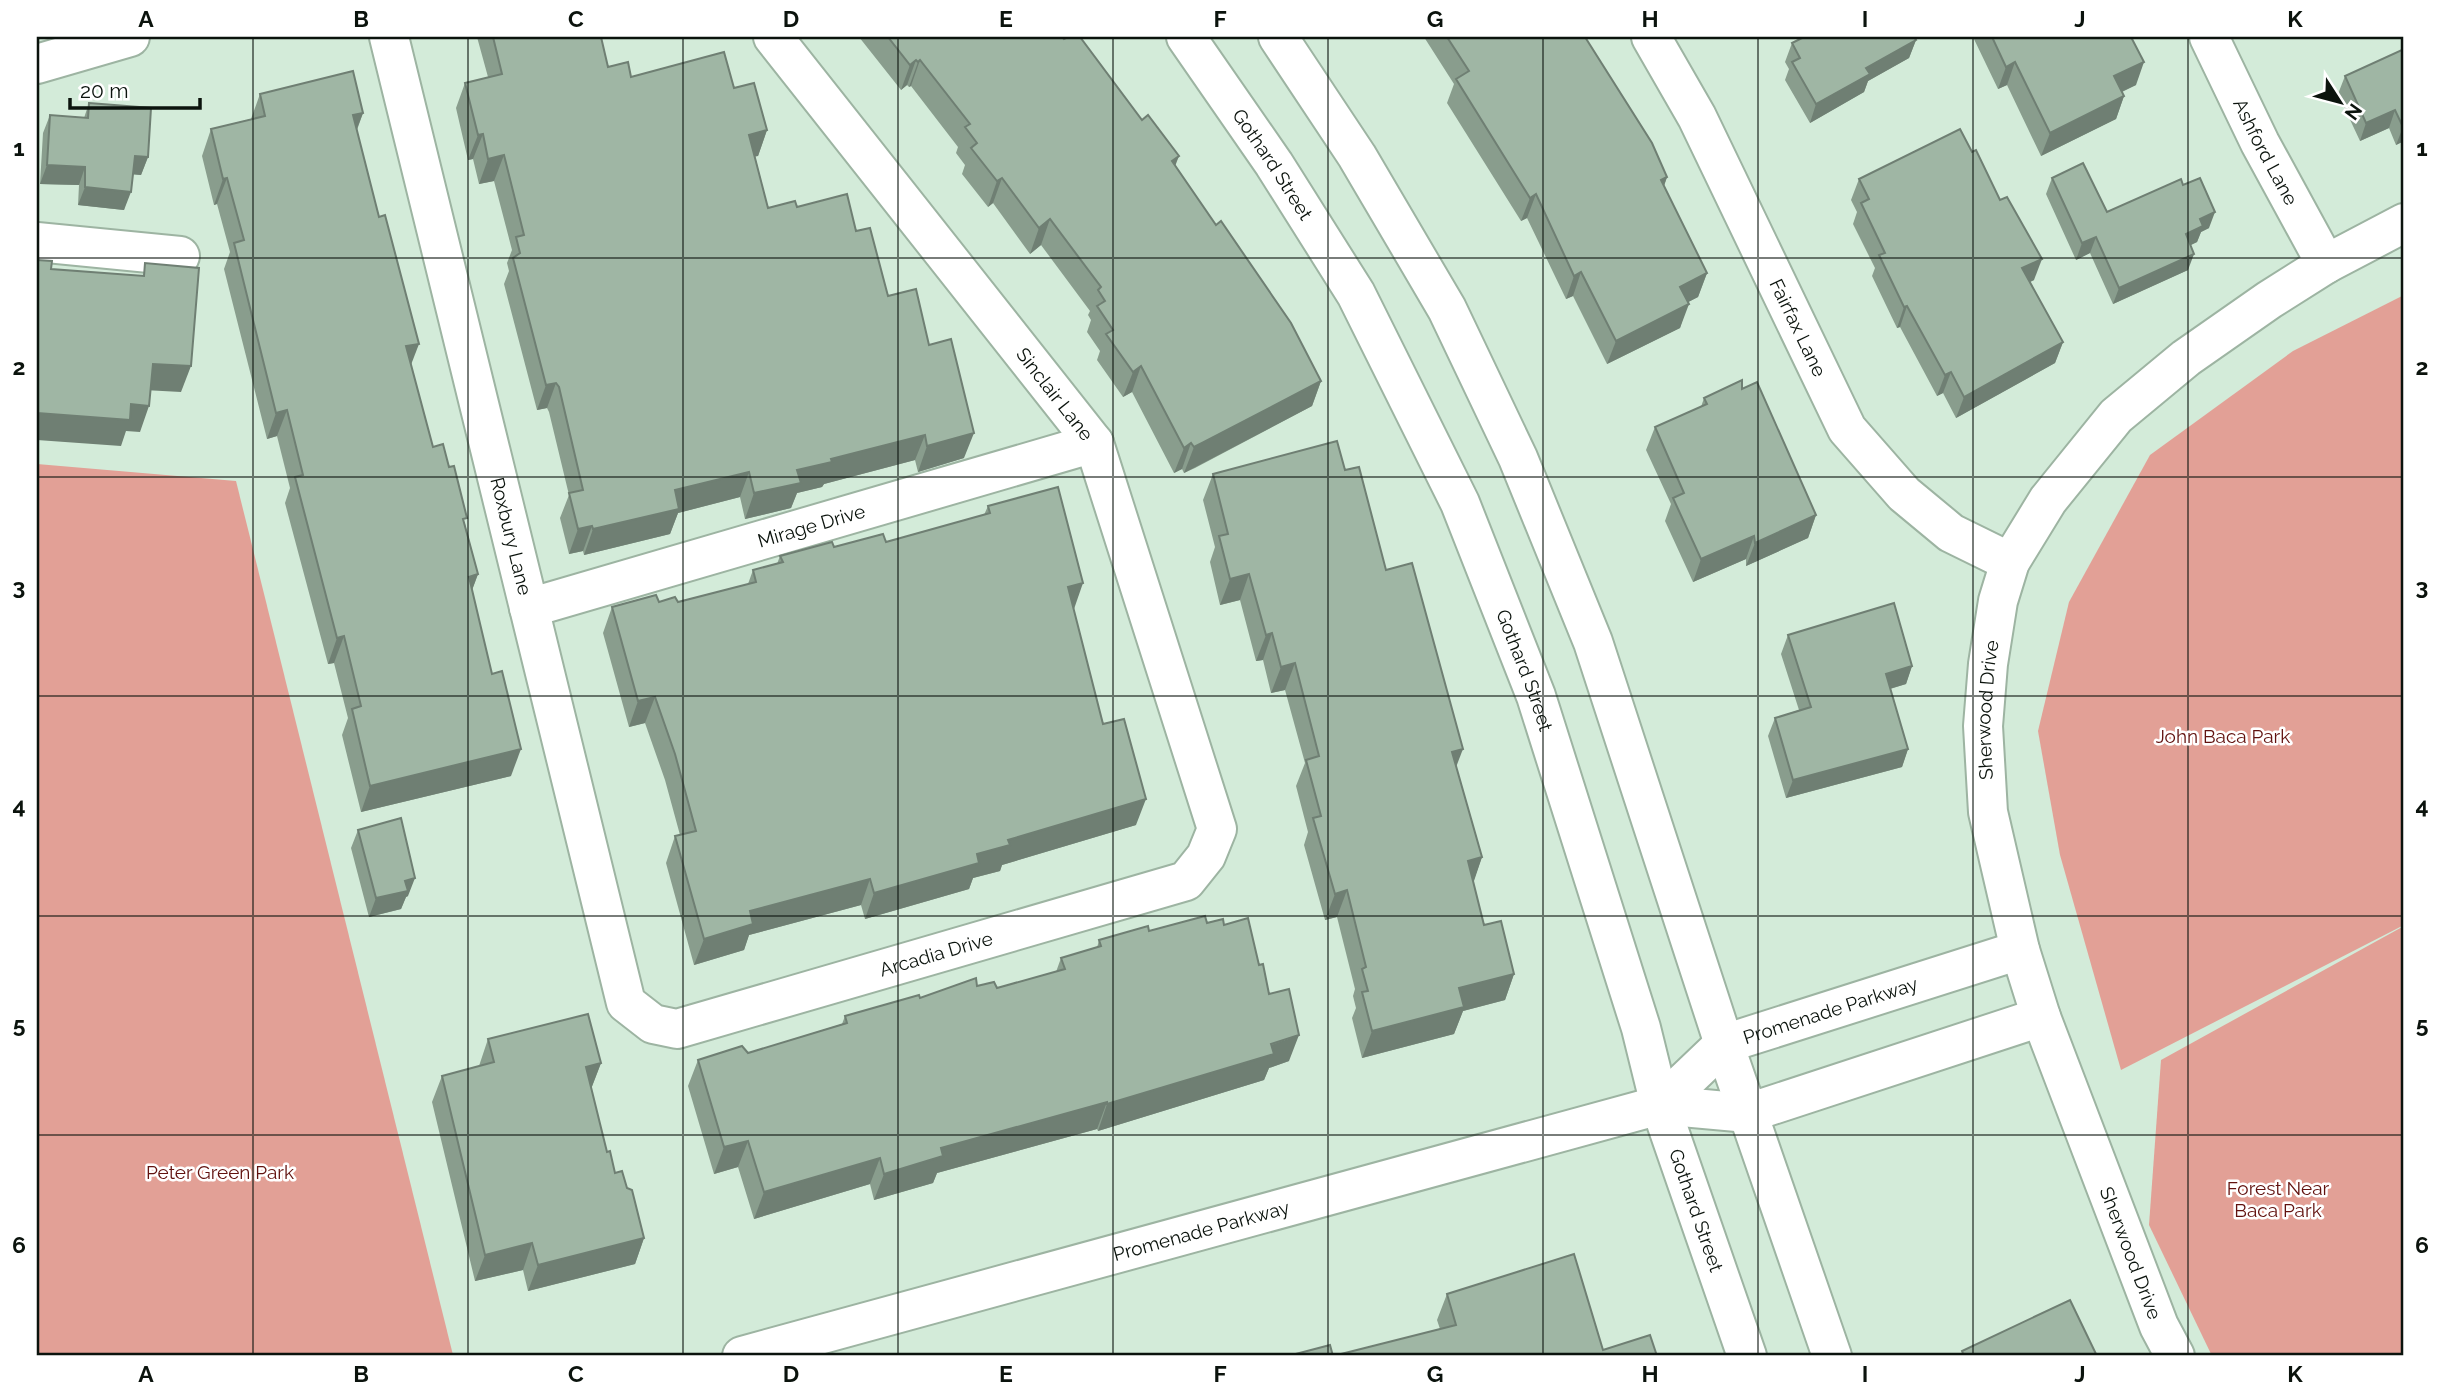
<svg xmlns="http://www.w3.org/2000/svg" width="2441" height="1393" font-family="Raleway,sans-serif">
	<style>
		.green { fill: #e2a096 }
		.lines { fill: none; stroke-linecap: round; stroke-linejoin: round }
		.minor-casing { stroke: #9db4a2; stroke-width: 42 }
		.minor { stroke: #fff; stroke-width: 38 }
		.wall { fill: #899d8d }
		.shaded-wall { fill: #6f7f73 }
		.building { fill: #9fb6a4; stroke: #6f7f73; stroke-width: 2 }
		.grid { fill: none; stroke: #0b130d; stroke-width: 2; stroke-opacity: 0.55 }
		.labels { text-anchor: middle; stroke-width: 5; stroke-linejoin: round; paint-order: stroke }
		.street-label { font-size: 19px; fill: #0b130d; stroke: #fff }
		.park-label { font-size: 19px; fill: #61110e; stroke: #fff }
		.neatline { fill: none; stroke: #0b130d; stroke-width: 2.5 }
		.grid-label { font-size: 23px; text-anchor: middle; font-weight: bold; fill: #0b130d }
	</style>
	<rect width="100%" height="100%" fill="#d3ebd9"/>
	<g class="green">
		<path d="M2404,295v630l-283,145 -61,-215 -22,-124 31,-129 81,-147 143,-104z"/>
		<path d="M37,464l199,17 217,874 -416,1z"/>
		<path d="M2404,926v430h-192l-63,-131 12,-165z"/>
	</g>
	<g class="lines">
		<g class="minor-casing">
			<g id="minor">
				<path id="s1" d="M389,37l237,966 27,21 24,5 509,-148 20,-25 11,-27 -123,-386 -321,-406"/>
				<path id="s2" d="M1186,37l88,127 82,130 104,209 76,193 105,332 19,77 87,251"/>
				<path d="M1278,37l79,119 90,153 71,149 75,184 131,402 108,312"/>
				<path id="s3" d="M1651,37l46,80 150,312 57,65 47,39 59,29"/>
				<path id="s4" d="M2209,37l51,106 66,121"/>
				<path d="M37,64l93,-27"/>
				<path d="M37,242l143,14"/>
				<path id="s5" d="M529,608l565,-165"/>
				<path id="s6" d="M1660,1105l64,-61 296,-94"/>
				<path id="s7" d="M742,1356l918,-251 88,8 293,-96"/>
				<path id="s8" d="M2175,1356l-16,-30 -118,-309 -21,-67 -32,-138 -5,-86 5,-62 10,-63 12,-39 38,-62 68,-84 70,-58 83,-58 57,-36 78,-41"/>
			</g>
		</g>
		<use href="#minor" class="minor"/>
	</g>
	<g class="wall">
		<path d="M477,37h124l7,30 23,10 103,11 33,42 -9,26h-3l13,52 29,-1 59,24 32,65 41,49 35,113 -46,14 -3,-12 -91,24 -2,3 -25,6 -6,15 -46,11 -5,-22 -62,16 -8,21 -86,21 -1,-4 -14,3 -9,-36 9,-23 -20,-83 -2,-4 -10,2 -33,-126 5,-13 -2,-8 5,-13 -18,-69 -15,3 -6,-25 -5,1 -12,-52 9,-25 23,-6z"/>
		<path d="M859,37h203l113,129 146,215 -9,25 -117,62 -11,5 -2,-4 -8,4 -42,-81 -9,5 -26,-37 3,-9 -13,-19 4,-12 -3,-5 2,-4 -49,-66 -11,9 -37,-51 -5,4 -26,-33 3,-9 -9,-12 2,-6 -47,-61 -2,1 -2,-2 -6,5z"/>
		<path d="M1424,37h161l82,140 -3,9 43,87 -9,24 -10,5 -8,26 -73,36 -34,-68 -7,3 -39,-81 -6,3 -74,-118 7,-19z"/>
		<path d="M1973,37h158l5,48 -14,7 2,4 -8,23 -75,37 -34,-71 -9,4z"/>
		<path d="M1916,40l-7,18 -41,23 -4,11 -54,31 -25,-43 4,-11 -4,-7 7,-19z"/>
		<path d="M2404,49v92l-8,4 -7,-17 -29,13 -22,-47 7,-18z"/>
		<path d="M260,94l103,19 -6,17 54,235 22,82 32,77 13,50 -6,16 39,186 -150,36 -19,-77 6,-17 -14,-55 -6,1 -43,-161 5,-15 -13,-52 -10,3 -43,-170 6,-17 -13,-48 -3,1 -12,-49 9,-27 40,-10z"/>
		<path d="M89,103l59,54 -7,18 -8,-1 -9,36 -46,-5 1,-20 -39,-1 3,-51 7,-18 34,3z"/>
		<path d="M2052,178l55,34 76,-27 26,43 -8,4 -4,10 -6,3 -3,25 -75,34 -23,-51 -14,7 -30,-66z"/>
		<path d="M1859,179l175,101 -4,2 33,60 -8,21 -99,55 -13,-25 -6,3 -37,-69 -3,1 -25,-52 3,-8 -22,-44 4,-12 -6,-12z"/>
		<path d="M1742,389l74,126 -8,23 -62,28v-7l-53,23 -28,-61 6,-17 -25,-54 9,-23 46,-20 3,-9z"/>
		<path d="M1345,470l41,100 70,197 26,90 -9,25 11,43 30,49 -9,26 -42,11 -9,23 -92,24 -10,-40 4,-10 -3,-12 2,-7 -18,-72 -12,3 -21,-75 4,-13 -12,-46 9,-23 -20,-73 -14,3 -8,-33 -7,1 -16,-61 -20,5 -10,-43 5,-15 -12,-47 10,-26z"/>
		<path d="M988,506l85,103 30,115 33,101 -134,40 -2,6 -27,7 -4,11 -104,30 -4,-14 -112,30 -5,15 -50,15 -28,-102 9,-27 5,-1 -15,-55 -20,-57 -16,4 -26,-94 9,-26 47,-5h19l70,-18 5,-14 24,-6 3,-8 54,-9 52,-5 98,-27z"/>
		<path d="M1788,635l124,31 -6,18 -16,5 18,60 -6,18 -116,31 -18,-62 7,-18 24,-8 -18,-56z"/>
		<path d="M358,830l50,66 -2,1 -5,12 -32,8 -18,-69z"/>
		<path d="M1207,923l17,2 35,40 10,29 20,67 -20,7 -5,12 -166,51 -1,-2 -160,44 -4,10 -59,17 -4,-16 -116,35 -16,-52 -24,7 -26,-88 10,-26 50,-7 94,-29 3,-8 75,-18 57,-12 20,2 59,-16 5,-14 36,-10 2,-8z"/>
		<path d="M488,1039l113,24 -10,26 16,63 8,21 12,15 17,50 -9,26 -107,27 -5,-21 -48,11 -43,-179 10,-26 37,-10z"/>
		<path d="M1447,1294l156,56 -270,6 107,-27 -3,-9z"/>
	</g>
	<g class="shaded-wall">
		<path d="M1916,40l-7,18 -41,23 -4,11 -54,31 6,-19 50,-36z"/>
		<path d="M916,60l-9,25 -6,5 9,-25z"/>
		<path d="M920,60l-9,26 -2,1 9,-25z"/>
		<path d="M2015,62l-8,23 -9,4 8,-22z"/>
		<path d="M2144,62l-8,23 -30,14 8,-23z"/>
		<path d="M2124,96l-8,23 -75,37 9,-23z"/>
		<path d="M2395,110l-6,18 -29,13 6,-18z"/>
		<path d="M363,113l-10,26v-24z"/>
		<path d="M2404,126v15l-8,4 7,-18z"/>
		<path d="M767,130l-9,26 -18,4 9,-25z"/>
		<path d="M483,134l-10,25 -5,1 10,-25z"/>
		<path d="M504,155l-10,26 -15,3 9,-25z"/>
		<path d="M135,156l13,1 -7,18 -13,-1z"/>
		<path d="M1179,156l-10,26 3,-21z"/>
		<path d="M47,165l38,2 -6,18 -39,-1z"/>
		<path d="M1667,177l-8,23 2,-20z"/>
		<path d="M227,178l-10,26 -3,1 9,-26z"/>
		<path d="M1002,178l-9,25 -5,4 9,-26z"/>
		<path d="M85,187l46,5 -7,18 -46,-5z"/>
		<path d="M1536,194l-9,24 -6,3 9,-23z"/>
		<path d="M2215,212l-6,16 -8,4 -4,10 -17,8 6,-16 14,-15z"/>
		<path d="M1050,219l-9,26 -11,9 9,-26z"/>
		<path d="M2096,237l-6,16 -14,7 6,-17z"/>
		<path d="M2194,254l-6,16 -75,34 6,-16z"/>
		<path d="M2042,259l-8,21 -19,9 7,-21z"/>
		<path d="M1581,272l-8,24 -7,3 8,-23z"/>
		<path d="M1707,273l-9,24 -27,14 9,-24z"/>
		<path d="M1689,304l-9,24 -73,36 9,-23z"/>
		<path d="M1907,306l-7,21 -3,1 7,-21z"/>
		<path d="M2063,342l-8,21 -99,55 8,-21z"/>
		<path d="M419,344l-10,26 -3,-24z"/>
		<path d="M153,364l38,2 -10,26 -37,-2z"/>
		<path d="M1141,366l-9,26 -9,5 10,-25z"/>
		<path d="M1951,372l-8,21 -6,3 8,-21z"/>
		<path d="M1321,381l-9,25 -128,67 10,-26z"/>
		<path d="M556,383l-9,25 -10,2 9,-25z"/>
		<path d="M131,404l18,2 -9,26 -14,-1 -5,15 -84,-6v-27z"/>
		<path d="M287,410l-10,26 -10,3 9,-26z"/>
		<path d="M974,433l-10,25 -46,14 9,-26z"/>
		<path d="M925,435l-10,25 -91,24 -2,3 -25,6 -6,15 -46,11 9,-26 43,-23 34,-11z"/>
		<path d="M1191,443l-9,26 -8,4 10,-25z"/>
		<path d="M749,472l-9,25 -62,16 -8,21 -86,21 9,-26 82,-39z"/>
		<path d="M1816,515l-8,23 -62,28 9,-23z"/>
		<path d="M592,526l-9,25 -14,3 9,-25z"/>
		<path d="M1754,536l-8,23 -53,23 8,-23z"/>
		<path d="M478,574l-10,27 1,-24z"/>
		<path d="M1249,574l-9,26 -20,5 10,-26z"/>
		<path d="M1083,583l-9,26 -6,-22z"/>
		<path d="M1272,633l-9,27 -7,1 10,-26z"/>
		<path d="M344,636l-10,27 -6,1 9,-26z"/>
		<path d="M1295,663l-10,27 -14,3 10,-26z"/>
		<path d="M1912,666l-6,18 -27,8 7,-18z"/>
		<path d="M655,697l-10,26 -16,4 9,-26z"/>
		<path d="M521,749l-10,27 -150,36 9,-26z"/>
		<path d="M1463,749l-10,26 -1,-23z"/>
		<path d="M1908,749l-6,18 -116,31 7,-18z"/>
		<path d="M1146,799l-10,26 -134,40 -2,6 -27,7 -4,11 -104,30 9,-26 103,-39 31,-14z"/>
		<path d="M1482,857l-9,27 -5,-23z"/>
		<path d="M415,878l-7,18 -2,1 -5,12 -32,8 7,-19 29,-17z"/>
		<path d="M870,879l-9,26 -112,30 -5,15 -50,15 10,-26 46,-28z"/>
		<path d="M1347,890l-10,27 -12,3 10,-26z"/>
		<path d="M1514,974l-9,26 -42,11 -9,23 -92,24 10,-27 87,-43z"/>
		<path d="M1299,1035l-10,26 -20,7 -5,12 -166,51 9,-27z"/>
		<path d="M601,1063l-10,26 -5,-22z"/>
		<path d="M1107,1102l-10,27 -160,44 -4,10 -59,17 10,-26 57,-26z"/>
		<path d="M748,1141l-10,26 -24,7 10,-27z"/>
		<path d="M880,1158l-10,26 -116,35 10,-27z"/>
		<path d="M644,1238l-9,26 -107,27 10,-26z"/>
		<path d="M532,1243l-9,27 -48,11 10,-26z"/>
	</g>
	<g class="building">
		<path d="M493,37h108l7,30 20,-5 3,15 93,-25 10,36 20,-5 13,47 -18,5 19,73 27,-7 2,6 50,-13 9,37 14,-3 18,68 28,-7 13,56 22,-6 23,94 -47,13 -2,-11 -94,24 1,3 -35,8 4,13 -47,10 -5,-21 -74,18 4,19 -86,20 -1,-3 -14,3 -9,-36 14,-3 -24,-103 -3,-4 -10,2 -33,-127 7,-5 -4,-16 8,-2 -20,-80 -16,4 -5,-25 -5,1 -13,-52 37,-9z"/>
		<path d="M888,37h174l2,2 4,-2h12l62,83 6,-5 31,41 -7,5 44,64 5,-4 70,102 30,58 -117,61 -10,5 -3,-4 -7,5 -43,-82 -8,6 -27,-38 7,-4 -16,-24 8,-5 -7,-11 3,-3 -51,-68 -11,9 -37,-50 -5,3 -26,-33 6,-5 -12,-16 5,-3 -50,-64 -2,2 -2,-2 -6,5z"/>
		<path d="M1447,37h138l67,106 15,34 -6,3 46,93 -27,14 9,17 -73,37 -35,-69 -7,4 -38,-82 -6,4 -74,-119 13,-8z"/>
		<path d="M1804,37h110l2,3 -50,28 4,6 -54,30 -24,-42 8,-4 -8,-15z"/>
		<path d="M1992,37h139l13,25 -30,14 10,20 -74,37 -35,-71 -9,5z"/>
		<path d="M2404,49v77l-1,1 -8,-17 -29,13 -21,-47z"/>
		<path d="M353,71l10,42 -10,2 26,102 6,-2 34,129 -13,2 27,101 10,-3 6,23 5,-1 13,52 -4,1 15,55 -9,3 13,55 10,42 10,-3 19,78 -151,37 -18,-77 9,-3 -17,-70 -7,2 -42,-161 8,-2 -16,-65 -11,3 -42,-170 10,-3 -17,-62 -4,1 -12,-50 54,-13 -5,-22z"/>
		<path d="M89,103l62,5 -3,49 -13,-1 -4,36 -46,-5v-20l-38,-2 3,-50 38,3z"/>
		<path d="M1960,129l12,23 4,-2 24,50 7,-3 35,62 -20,9 41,74 -99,55 -13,-25 -6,3 -38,-69 -3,1 -25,-52 6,-2 -24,-50 8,-4 -10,-20z"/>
		<path d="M2083,163l24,49 74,-33 2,6 17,-7 15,34 -15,7 3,7 -17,8 8,20 -75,34 -23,-51 -14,6 -30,-65z"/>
		<path d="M37,260l15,1 -1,8 93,7 1,-13 54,5 -8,98 -38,-2 -4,42 -18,-2 -1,16 -93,-7z"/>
		<path d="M1742,380v9l15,-7 59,133 -61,28 -1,-7 -53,23 -28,-61 11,-5 -29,-66 52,-23 -3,-6z"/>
		<path d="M1337,441l8,29 14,-3 27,103 26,-7 51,186 -11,3 30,105 -14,4 16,64 17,-4 13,53 -55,14 5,19 -92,24 -10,-39 6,-1 -6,-22 4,-2 -19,-77 -12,4 -22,-76 8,-2 -15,-56 13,-4 -24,-93 -14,4 -9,-34 -6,2 -17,-61 -19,5 -11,-43 9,-2 -15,-60z"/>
		<path d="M1058,487l25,96 -15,4 35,137 21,-5 22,80 -138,41 2,5 -33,9 2,9 -105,30 -4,-14 -120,32 3,13 -49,15 -29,-103 21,-5 -21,-77 -20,-57 -17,4 -26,-94 44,-12 3,7 16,-5 3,5 78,-20 -3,-12 30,-8 -3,-6 52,-14 2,5 49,-13 3,8 104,-29 -2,-7z"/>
		<path d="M1894,603l18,63 -26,8 22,75 -115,31 -18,-62 36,-11 -23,-72z"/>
		<path d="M401,818l14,60 -10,3 3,10 -32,7 -18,-68z"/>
		<path d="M1205,916l2,7 16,-4 1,6 24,-7 11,47 4,-1 6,30 20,-5 10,46 -28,9 3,10 -167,50v-2l-166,46 2,8 -59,18 -4,-16 -116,34 -16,-51 -24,6 -26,-87 44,-14 6,7 99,-30 -2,-7 74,-21 1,3 56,-20 1,8 17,-4 3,6 68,-19 -4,-11 40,-12 -2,-6 49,-14 1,5z"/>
		<path d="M588,1014l13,49 -15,4 21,85 3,-1 5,22 7,-2 5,17 5,2 12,48 -106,27 -6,-22 -47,12 -43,-179 52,-14 -6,-23z"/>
		<path d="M1574,1254l29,96 47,-15 7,21h-369l42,-11 3,11 123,-31 -9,-31z"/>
		<path d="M2070,1300l27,56h-133l-2,-5z"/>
	</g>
	<path class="grid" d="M253,37v1319M468,37v1319M683,37v1319M898,37v1319M1113,37v1319M1328,37v1319M1543,37v1319M1758,37v1319M1973,37v1319M2188,37v1319M37,258h2367M37,477h2367M37,696h2367M37,916h2367M37,1135h2367"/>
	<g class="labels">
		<g class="street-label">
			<text dy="7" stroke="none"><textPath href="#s4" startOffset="128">Ashford Lane</textPath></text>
			<text dy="7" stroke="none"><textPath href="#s2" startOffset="154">Gothard Street</textPath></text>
			<text dy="7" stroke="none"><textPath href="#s3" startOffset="326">Fairfax Lane</textPath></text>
			<text transform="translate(1055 394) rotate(52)" y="7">Sinclair Lane</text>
			<text dy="7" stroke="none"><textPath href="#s5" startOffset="294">Mirage Drive</textPath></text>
			<text dy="7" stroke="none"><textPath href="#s1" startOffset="514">Roxbury Lane</textPath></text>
			<text dy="7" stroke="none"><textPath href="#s2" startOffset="721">Gothard Street</textPath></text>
			<text dy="7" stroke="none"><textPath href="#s8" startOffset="679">Sherwood Drive</textPath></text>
			<text dy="7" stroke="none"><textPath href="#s1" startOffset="1323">Arcadia Drive</textPath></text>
			<text dy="7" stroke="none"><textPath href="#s6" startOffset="200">Promenade Parkway</textPath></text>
			<text dy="7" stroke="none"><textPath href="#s2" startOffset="1288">Gothard Street</textPath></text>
			<text dy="7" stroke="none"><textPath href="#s7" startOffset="476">Promenade Parkway</textPath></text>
			<text transform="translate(2131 1253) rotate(69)" y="7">Sherwood Drive</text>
		</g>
		<g class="park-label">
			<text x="2223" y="743">John Baca Park</text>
			<text x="220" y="1179">Peter Green Park</text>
			<text x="2278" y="1195">Forest Near<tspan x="2278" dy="22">Baca Park</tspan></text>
		</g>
	</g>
	<rect width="2441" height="1393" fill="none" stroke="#ffffff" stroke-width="77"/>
	<g transform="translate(2340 102) rotate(126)" stroke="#ffffff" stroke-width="5" paint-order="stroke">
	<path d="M0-5L12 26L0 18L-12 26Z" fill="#0b130d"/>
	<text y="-10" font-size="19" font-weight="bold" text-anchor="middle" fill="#0b130d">N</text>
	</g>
	<path d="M70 98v10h130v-10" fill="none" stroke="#0b130d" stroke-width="3.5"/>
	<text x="80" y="98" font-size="21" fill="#0b130d" stroke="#ffffff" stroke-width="5" paint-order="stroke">20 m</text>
	<rect x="38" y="38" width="2364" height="1316" class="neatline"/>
	<g class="grid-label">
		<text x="146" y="27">A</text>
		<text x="361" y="27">B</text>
		<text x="576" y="27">C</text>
		<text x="791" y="27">D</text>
		<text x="1006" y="27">E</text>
		<text x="1220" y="27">F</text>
		<text x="1435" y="27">G</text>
		<text x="1650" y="27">H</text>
		<text x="1865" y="27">I</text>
		<text x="2080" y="27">J</text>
		<text x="2295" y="27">K</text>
		<text x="19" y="156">1</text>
		<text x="2422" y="156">1</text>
		<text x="19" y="375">2</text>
		<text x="2422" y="375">2</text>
		<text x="19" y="595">3</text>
		<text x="2422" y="595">3</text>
		<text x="19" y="814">4</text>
		<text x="2422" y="814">4</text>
		<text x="19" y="1033">5</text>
		<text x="2422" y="1033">5</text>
		<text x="19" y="1253">6</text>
		<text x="2422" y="1253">6</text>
		<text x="146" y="1382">A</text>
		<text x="361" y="1382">B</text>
		<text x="576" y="1382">C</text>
		<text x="791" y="1382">D</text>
		<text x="1006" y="1382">E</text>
		<text x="1220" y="1382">F</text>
		<text x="1435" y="1382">G</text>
		<text x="1650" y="1382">H</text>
		<text x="1865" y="1382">I</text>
		<text x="2080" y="1382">J</text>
		<text x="2295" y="1382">K</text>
	</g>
</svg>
